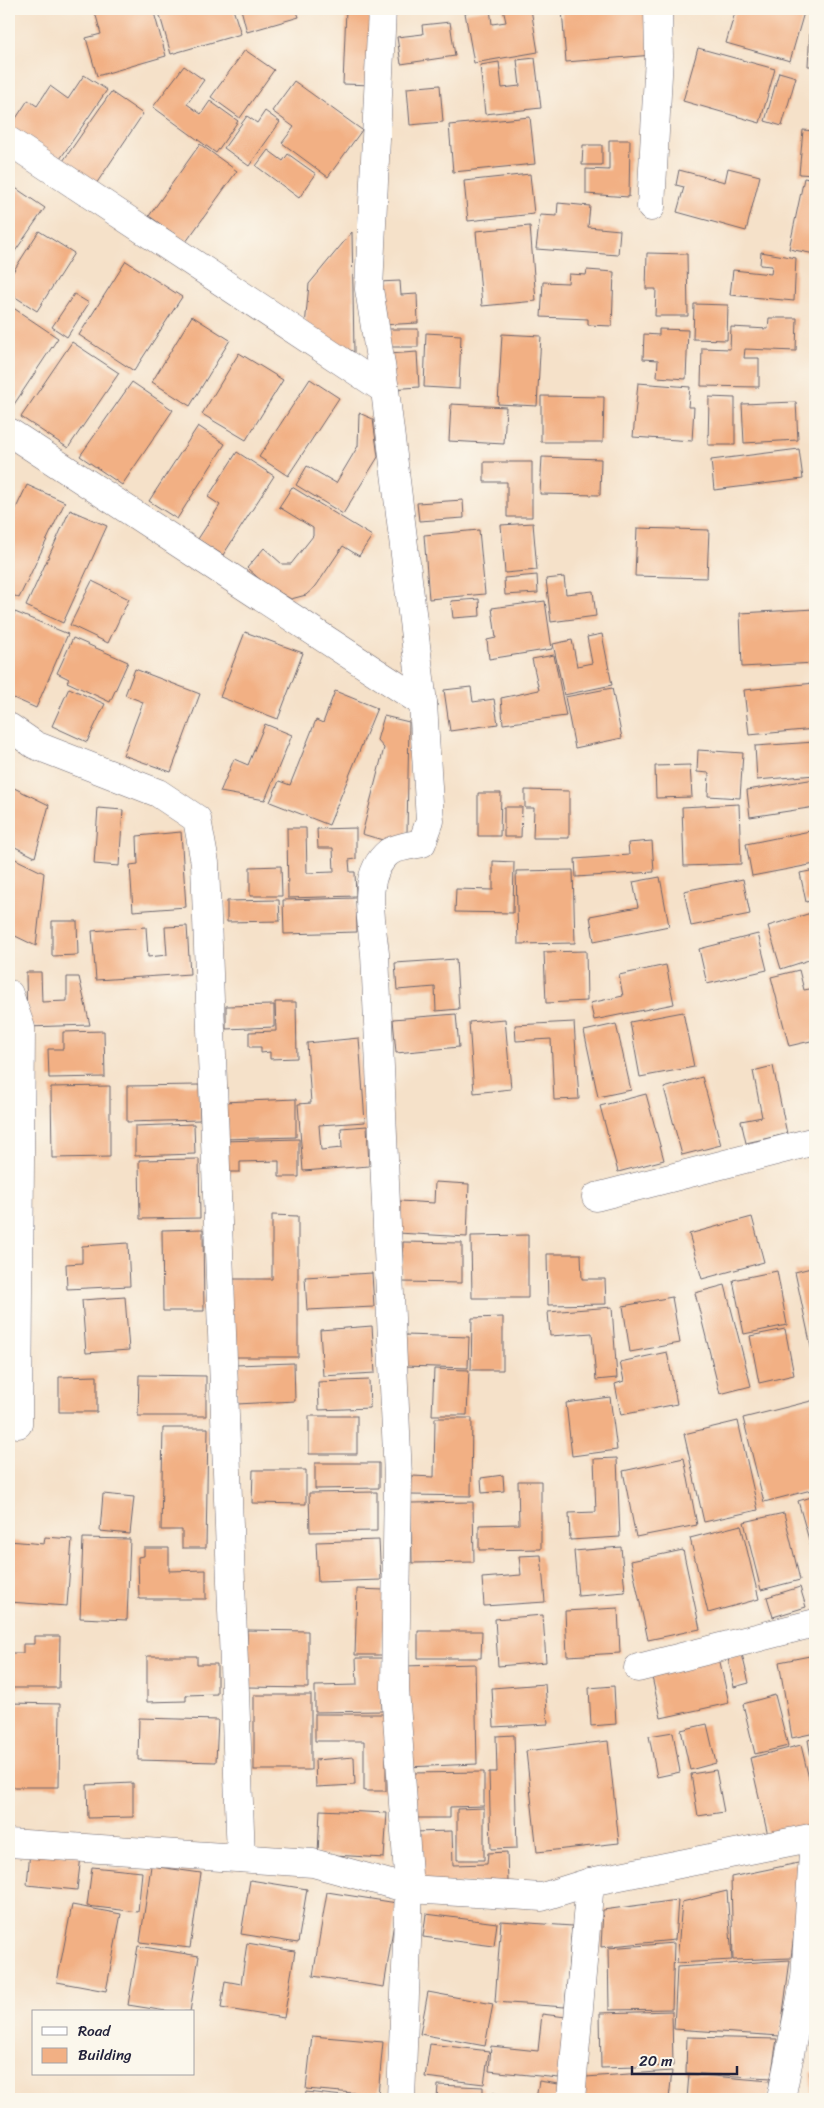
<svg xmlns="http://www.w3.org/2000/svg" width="824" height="2108" font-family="Sriracha,sans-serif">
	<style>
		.building { fill: #f2b084 }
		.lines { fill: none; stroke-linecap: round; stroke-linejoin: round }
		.minor-casing { stroke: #6c656d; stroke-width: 29 }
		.minor { stroke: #fff; stroke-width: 28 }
	</style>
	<rect width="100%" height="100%" fill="#fbf7ec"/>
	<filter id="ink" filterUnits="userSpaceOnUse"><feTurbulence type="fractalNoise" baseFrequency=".02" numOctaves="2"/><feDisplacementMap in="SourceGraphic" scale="10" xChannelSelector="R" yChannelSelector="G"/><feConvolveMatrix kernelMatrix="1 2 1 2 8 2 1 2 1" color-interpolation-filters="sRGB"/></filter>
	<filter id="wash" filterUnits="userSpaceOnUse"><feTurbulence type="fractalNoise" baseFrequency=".0096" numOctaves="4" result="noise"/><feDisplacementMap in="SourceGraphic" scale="20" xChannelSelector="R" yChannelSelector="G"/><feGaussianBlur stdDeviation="1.12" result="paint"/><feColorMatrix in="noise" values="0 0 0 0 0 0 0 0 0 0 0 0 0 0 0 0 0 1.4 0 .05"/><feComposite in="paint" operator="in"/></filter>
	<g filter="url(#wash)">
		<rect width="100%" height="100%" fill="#f5e1c9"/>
		<g id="blocks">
			<g class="building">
				<path d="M105,9h48l13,47 -69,20 -11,-38 15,-4 -6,-22z"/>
				<path d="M158,9h75l8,25 -70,20z"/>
				<path d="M241,9h55l3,8 -52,15z"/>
				<path d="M346,9h30l-3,76 -30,-1z"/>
				<path d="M490,9l2,15 14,-2 -3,-13h28l7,43 -64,11 -9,-50z"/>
				<path d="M562,9h87l4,46 -87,7z"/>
				<path d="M736,9h69l-15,52 -64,-18z"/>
				<path d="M450,22l5,34 -54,8 -4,-27 26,-3 -1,-9z"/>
				<path d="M810,28h5v38h-7z"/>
				<path d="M698,48l77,21 -15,54 -77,-22z"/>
				<path d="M245,50l29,20 -34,48 -29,-21z"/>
				<path d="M535,58l6,50 -56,6 -5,-49 19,-3 3,26 18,-2 -3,-26z"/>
				<path d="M184,66l20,14 -17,24 14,10 9,-13 28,20 -22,32 -63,-46z"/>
				<path d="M779,72l17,5 -14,49 -17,-5z"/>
				<path d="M84,75l23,15 -49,72 -49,-33 19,-29 9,6 13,-20 18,13z"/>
				<path d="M294,81l68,49 -34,47 -46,-34 12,-16 -22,-16z"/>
				<path d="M440,85l3,37 -33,3 -3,-37z"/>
				<path d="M111,92l32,22 -49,73 -33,-23z"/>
				<path d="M265,111l15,11 -31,44 -25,-18 23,-32 10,7z"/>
				<path d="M530,117l5,47 -82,8 -4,-47z"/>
				<path d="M803,130l12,1v44l-16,-1z"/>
				<path d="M609,140h21l-1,57 -43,-3v-25l23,1z"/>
				<path d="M200,144l37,27 -51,71 -37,-26z"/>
				<path d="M583,145h19v20h-20z"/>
				<path d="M268,150l15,11 5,-7 28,20 -17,24 -43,-32z"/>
				<path d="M728,168l32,8 -14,55 -69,-19 7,-25 -8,-2 3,-15 46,12z"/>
				<path d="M530,174l4,40 -66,7 -4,-40z"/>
				<path d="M804,178l11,2v74l-26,-5z"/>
				<path d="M14,187l31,21 -36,52v-65z"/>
				<path d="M558,203l32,3 -2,21 32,3 -2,25 -82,-6 4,-34 17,1z"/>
				<path d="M530,226l6,75 -54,5 -6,-75z"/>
				<path d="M39,231l35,22 -37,58 -28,-18v-15z"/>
				<path d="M352,232l2,120 -49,-26 4,-42z"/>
				<path d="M761,252l35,6 -2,43 -64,-6 3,-25 38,4 1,-8 -12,-1z"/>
				<path d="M647,253l40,1 1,62h-33l1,-27h-10z"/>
				<path d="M126,261l56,36 -48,74 -55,-36z"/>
				<path d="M587,270l27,2 -2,54 -24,-1v-6l-47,-2 2,-35 25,1 1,-9 17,1z"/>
				<path d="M400,281l1,14 16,-1 1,29 -38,2 -2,-43z"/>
				<path d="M74,294l15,9 -22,34 -15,-10z"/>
				<path d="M694,304l34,1 -1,35 -34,-1z"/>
				<path d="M9,305l49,33 -49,74z"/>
				<path d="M192,316l38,24 -40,66 -38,-24z"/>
				<path d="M769,318h28l-1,33 -51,-2 -1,9h15v29l-58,-1 1,-38 28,1 1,-22 37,2z"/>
				<rect x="388" y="329" width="30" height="18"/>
				<path d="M659,329l29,1 -2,49 -29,-2 1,-17 -15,-1 1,-25 15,1z"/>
				<path d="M426,333l35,2 -2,54 -35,-2z"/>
				<path d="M502,334l39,2 -4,70 -39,-2z"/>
				<path d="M72,342l47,31 -51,75 -47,-31z"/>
				<path d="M417,352l2,35 -28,2 -2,-35z"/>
				<path d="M239,353l44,27 -37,60 -44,-26z"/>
				<path d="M310,379l29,19 -51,78 -29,-19z"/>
				<path d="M132,382l41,28 -51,75 -42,-29z"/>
				<path d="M638,383l52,4 -2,20h6l-2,34 -59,-4z"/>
				<path d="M541,396l63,1 -1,45h-62z"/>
				<path d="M709,397l26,1v47h-27z"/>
				<path d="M796,402l2,38 -54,3 -2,-39z"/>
				<path d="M451,404l55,3 -2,37 -55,-3z"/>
				<path d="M359,413l14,6 5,38 -35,57 -47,-29 11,-19 29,17 22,-37z"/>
				<path d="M198,426l27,18 -48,75 -28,-18z"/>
				<path d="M799,449l4,30 -89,11 -3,-30z"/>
				<path d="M237,452l37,24 -51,79 -25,-16 22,-34 -12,-8z"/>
				<path d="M542,457l59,2 -1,36 -60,-1z"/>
				<path d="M484,462h48v55h-25v-35h-23z"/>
				<path d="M27,485l38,17 -46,96 -10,-5v-70z"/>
				<path d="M292,487l80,49 -13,20 -16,-10 -27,40 -10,9 -15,4 -26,-15 -18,-16 17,-20 18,16h9l22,-28v-8l-34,-21z"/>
				<path d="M463,500l1,18 -45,3 -2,-18z"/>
				<path d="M70,510l37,16 -44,97 -37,-17z"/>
				<path d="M533,523l4,47 -32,3 -4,-48z"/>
				<path d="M637,528l72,2 -2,48 -72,-2z"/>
				<path d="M479,530l6,64 -56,5 -5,-64z"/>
				<path d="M537,575l1,18 -33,2 -1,-17z"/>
				<path d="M564,577l2,17 27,-3 3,25 -45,6 -5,-43z"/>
				<path d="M92,581l37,18 -21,44 -38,-18z"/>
				<path d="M479,599l1,17 -27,2 -2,-17z"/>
				<path d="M545,601l7,48 -63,10 -2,-19 9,-2 -4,-30z"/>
				<path d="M815,609v54l-73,4 -2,-54z"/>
				<path d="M15,612l53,22 -32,74 -27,-12v-70z"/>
				<path d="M245,632l58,21 -25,66 -58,-22z"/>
				<path d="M602,634l10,51 -48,10 -11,-51 19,-4 5,26 15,-3 -5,-26z"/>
				<path d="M73,638l55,24 -18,40 -43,-20 2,-3 -12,-6z"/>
				<path d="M554,655l12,61 -63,8 -2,-26 38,-8 -7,-31z"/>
				<path d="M135,669l65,25 -29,78 -48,-17 20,-53 -18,-7z"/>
				<path d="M815,683v46l-66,6 -5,-45z"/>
				<path d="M471,687l2,15 21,-3 4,25 -48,7 -6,-41z"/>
				<path d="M69,688l36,16 -18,38 -35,-16z"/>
				<path d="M612,688l10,50 -47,10 -10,-51z"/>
				<path d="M335,691l42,17 -48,117 -59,-23 9,-21 11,4 26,-65 7,3z"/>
				<path d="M384,716l25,6 -2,111 -7,12 -38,-11 22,-86 -7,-8z"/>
				<path d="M265,724l27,11 -27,65 -45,-8 14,-33 14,6z"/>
				<path d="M815,742v33l-58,5 -2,-34z"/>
				<path d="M698,750l45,3 -3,45 -32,-2 1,-23 -12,-1z"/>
				<path d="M690,765l2,32 -36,1 -1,-32z"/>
				<path d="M815,779v28l-65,10 -3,-27z"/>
				<path d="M12,787l37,18 -14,52 -26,-13v-49z"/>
				<path d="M525,790l44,1v47h-36l1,-30h-9z"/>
				<path d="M478,793h23l-1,43h-22z"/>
				<path d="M739,804l2,60 -57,2 -2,-59z"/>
				<path d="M504,807h18l-1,30h-17z"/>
				<path d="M98,808l25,2 -4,56 -25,-2z"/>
				<path d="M287,828h19l1,45 27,-1 -1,-24h-15l-1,-19 39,-1v31l-7,1 1,12h5l1,24 -68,2z"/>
				<path d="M815,830v34l-63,12 -6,-32z"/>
				<path d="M181,832l5,75 -53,4 -3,-46 8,-1 -1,-28z"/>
				<path d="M652,841l2,31 -78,5 -1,-18 54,-4 -1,-12z"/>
				<path d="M9,856l35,17 -8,73 -27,-13z"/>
				<path d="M493,861l21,1 -1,51 -58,-1 1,-23 37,1z"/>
				<path d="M281,866l1,30h-32v-29z"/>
				<path d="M573,870l2,73 -57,1 -2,-73z"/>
				<path d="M815,870v30l-9,2 -6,-29z"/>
				<path d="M660,877l9,49 -75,15 -4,-25 48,-9 -5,-25z"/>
				<path d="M743,879l7,35 -59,12 -7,-35z"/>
				<path d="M356,898l1,34 -73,2 -1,-34z"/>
				<path d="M279,900l1,21 -53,1v-21z"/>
				<path d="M811,913l4,14v31l-34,11 -13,-43z"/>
				<path d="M52,921h25l1,34 -26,1z"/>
				<path d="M187,926l3,48 -94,6 -4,-49 54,-4 2,30 19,-2 -2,-28z"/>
				<path d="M758,934l9,36 -60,14 -8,-35z"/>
				<path d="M586,951l1,50 -41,2 -2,-51z"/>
				<path d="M456,959l3,50 -23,2 -1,-24 -38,3 -2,-27z"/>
				<path d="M666,965l8,39 -80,16 -4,-17 33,-7 -4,-21z"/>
				<path d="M799,970l5,20 11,-2v52l-26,6 -18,-69z"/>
				<path d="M26,972h15l1,30 25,-1v-24h12l11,48 -63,2z"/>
				<path d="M275,1002h21l1,56 -27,1v-7l-9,1v-6h-12v-15l27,-1z"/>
				<path d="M274,1005v22l-48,2v-23z"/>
				<path d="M683,1012l11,55 -54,10 -10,-55z"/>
				<path d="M456,1014l3,33 -63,6 -3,-34z"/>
				<path d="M505,1019l6,70 -37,4 -5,-71z"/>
				<path d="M574,1022l5,77 -25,1 -3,-61 -35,2 -1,-16z"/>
				<path d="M616,1024l15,66 -33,7 -14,-66z"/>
				<path d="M104,1031l1,46 -56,1 -1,-29h15v-17z"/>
				<path d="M359,1038l6,84 -46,3 2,25 21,-2 -1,-20 26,-2 2,40 -66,5 -5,-67 13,-1 -4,-60z"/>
				<path d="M773,1066l14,68 -41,9 -5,-22 21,-4 -9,-46z"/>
				<path d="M702,1077l19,68 -39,10 -18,-67z"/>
				<path d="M199,1085l1,35 -73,2v-36z"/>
				<path d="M110,1086v71l-58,1 -1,-71z"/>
				<path d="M646,1094l18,66 -46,12 -18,-66z"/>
				<path d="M296,1099v38l-73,2 -1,-37z"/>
				<path d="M194,1124l1,30 -60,2v-30z"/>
				<path d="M299,1139v38h-20v-16l-39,1v10h-17l-1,-31z"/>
				<path d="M199,1159l1,59 -60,1 -1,-59z"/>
				<path d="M435,1182l34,2 -2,53 -69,-4 2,-32 34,2z"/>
				<path d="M272,1215l26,1v141h-69v-78h43z"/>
				<path d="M752,1217l12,45 -62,17 -13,-45z"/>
				<path d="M203,1229l1,82h-41l-1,-81z"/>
				<path d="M528,1235v63h-56l-1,-62z"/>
				<path d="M403,1242l59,1v40l-60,-1z"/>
				<path d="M128,1243l2,43 -63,3 -1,-25 16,-1v-17z"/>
				<path d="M547,1254h34l1,25h23l1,25 -58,1z"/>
				<path d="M815,1267v94h-1l-19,-89z"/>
				<path d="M777,1271l10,54 -43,9 -11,-54z"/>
				<path d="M372,1273l2,34 -67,3 -2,-33z"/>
				<path d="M725,1285l26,101 -31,8 -25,-101z"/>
				<path d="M125,1297l4,53 -43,3 -4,-53z"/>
				<path d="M672,1297l8,46 -50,9 -7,-46z"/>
				<path d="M612,1307l5,71 -21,2 -4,-47 -42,3 -2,-24z"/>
				<path d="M503,1317v53h-32l1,-52z"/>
				<path d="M372,1326l3,47 -52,3 -3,-46z"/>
				<path d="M785,1329l9,46 -35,8 -9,-47z"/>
				<path d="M405,1335l64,2 -1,31 -64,-2z"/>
				<path d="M667,1352l10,52 -56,11 -6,-31 9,-3 -4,-19z"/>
				<path d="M294,1363l1,38 -58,3 -1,-39z"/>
				<path d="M434,1369l35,1 -2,45h-35z"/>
				<path d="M139,1375l67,1v40h-68z"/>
				<path d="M97,1376v36h-38v-35z"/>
				<path d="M369,1380l1,28 -51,2 -1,-28z"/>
				<path d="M610,1397l7,53 -45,6 -6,-53z"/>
				<path d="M815,1400v89l-51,13 -21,-84z"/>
				<rect x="309" y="1416" width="48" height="38"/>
				<path d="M435,1418h37l-1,78 -60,-1 1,-19 22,1z"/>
				<path d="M738,1421l20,89 -54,12 -20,-88z"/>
				<path d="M163,1428h45l-2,120h-24v-18h-21z"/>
				<path d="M617,1458l3,79 -50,3 -1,-27 27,-1 -2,-53z"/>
				<path d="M684,1458l13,67 -61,12 -13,-66z"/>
				<path d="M315,1463h64v25l-64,1z"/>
				<path d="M253,1470h53v34l-54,-1z"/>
				<path d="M503,1475l1,16 -22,2 -1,-15z"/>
				<path d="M518,1481h23v68l-62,1v-25l40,-1z"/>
				<path d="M377,1492v39l-67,1 -1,-39z"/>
				<path d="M103,1494l31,3 -4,37 -30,-3z"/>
				<path d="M815,1496v65l-17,-60z"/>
				<path d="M473,1502l1,60 -62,1 -1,-60z"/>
				<path d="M784,1513l16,67 -39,10 -17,-68z"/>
				<path d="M741,1525l18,74 -51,14 -18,-75z"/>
				<path d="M45,1537l27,2 -5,67 -58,-4v-61l35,3z"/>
				<path d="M83,1538l47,1 -3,81 -47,-2z"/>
				<path d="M379,1540l2,40 -63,2 -2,-40z"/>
				<path d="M621,1547l4,45 -47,4 -4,-45z"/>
				<path d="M144,1548h25v23l37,-1v29h-67l-1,-42 6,-1z"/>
				<path d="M683,1550l17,79 -52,11 -17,-79z"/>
				<path d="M541,1555l4,47 -61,4 -2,-28 39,-3 -2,-19z"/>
				<path d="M800,1587l6,20 -33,10 -6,-20z"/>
				<path d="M357,1589l27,1 -2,65h-27z"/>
				<path d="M618,1608l2,45 -53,3 -2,-45z"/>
				<path d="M543,1615l3,47 -48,4 -3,-47z"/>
				<path d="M247,1630l61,1v57l-61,-1z"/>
				<path d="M418,1631h64l-1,27h-63z"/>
				<path d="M34,1636h26l-1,52h-50v-35h14v-9h11z"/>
				<path d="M718,1653l11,50 -68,15 -11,-50z"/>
				<path d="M742,1654l7,29 -15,4 -6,-29z"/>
				<path d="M815,1655v78l-23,5 -13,-76z"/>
				<path d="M147,1656h50v8h20v30l-31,1v6l-39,1z"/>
				<path d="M356,1658h26v53l-67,1v-26l42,-1z"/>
				<path d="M475,1664l2,100 -71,3 -2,-101z"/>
				<path d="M545,1684l3,40 -54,3 -2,-39z"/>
				<path d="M614,1686l2,38 -25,2 -2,-38z"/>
				<rect x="254" y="1695" width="57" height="75"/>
				<path d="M775,1695l13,51 -33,8 -12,-50z"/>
				<path d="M9,1703l51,1 -1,83h-50z"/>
				<path d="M315,1714h71v77h-22v-50h-49z"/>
				<path d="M139,1718l79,2 -2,42 -78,-2z"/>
				<path d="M707,1724l9,39 -26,7 -9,-40z"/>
				<path d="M673,1732l7,40 -23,5 -8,-41z"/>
				<path d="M514,1735l3,113 -26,1 -2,-77h8l-1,-36z"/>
				<path d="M815,1738v37h-1l-6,-35z"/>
				<path d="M608,1741l11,102 -82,9 -11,-101z"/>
				<path d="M801,1745l14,59v24l-46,12 -19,-82z"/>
				<path d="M354,1757l1,28 -39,2 -1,-27z"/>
				<path d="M716,1770l8,42 -26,4 -7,-42z"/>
				<path d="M484,1772v34l-34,1v11h-39l-1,-45z"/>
				<path d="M133,1783v34l-45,1 -1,-33z"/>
				<path d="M484,1808v52h-27v-51z"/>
				<path d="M320,1810l67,3 -3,45 -66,-4z"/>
				<path d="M452,1831l1,34 34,-1 1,-11 19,-1 1,30 -95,2v-52z"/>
				<path d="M30,1851l51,5 -4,34 -50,-5z"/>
				<path d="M803,1862l-12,96 -58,2 -2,-83z"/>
				<path d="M151,1866l50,7 -11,75 -50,-6z"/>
				<path d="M92,1867l50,5 -4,40 -51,-6z"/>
				<path d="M250,1880l57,9 -9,54 -57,-9z"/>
				<path d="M727,1891l5,69 -55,3 5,-61z"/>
				<path d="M327,1892l70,11 -13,84 -71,-11z"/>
				<path d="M678,1900l-3,40 -74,7 2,-37z"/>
				<path d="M72,1905l49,9 -15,77 -49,-9z"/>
				<path d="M426,1914l71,9 -3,23 -71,-9z"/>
				<path d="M501,1921l71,5 -7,81 -70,-5z"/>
				<path d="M247,1943l48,8 -11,67 -63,-10 4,-27 16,3z"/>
				<path d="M674,1943l-2,66 -63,1 -1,-62z"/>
				<path d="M138,1946l61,10 -9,56h-18l-44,-7z"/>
				<path d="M790,1960l-10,76 -106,-7 3,-62z"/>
				<path d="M428,1992l65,12 -8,42 -65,-12z"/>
				<path d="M672,2011l1,55 -72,2 -1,-55z"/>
				<path d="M542,2014l24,3 -7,61 -70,-7 2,-25 47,5z"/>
				<path d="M312,2036l71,6 -5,53 -72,-6z"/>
				<path d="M687,2037l90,2 -6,39 -85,-5z"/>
				<path d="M430,2044l59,7 -5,33 -59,-7z"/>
				<path d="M672,2071l-3,28h-86l3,-22z"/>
				<path d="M810,2072h5v27h-4z"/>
				<path d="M689,2074l81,7 -2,18h-81z"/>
				<path d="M539,2081l26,4 -3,14h-26z"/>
				<path d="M438,2085l45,2v12h-46z"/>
				<path d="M306,2092l56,6v1h-57z"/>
				<path d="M493,2093l29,5v1h-30z"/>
			</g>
		</g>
	</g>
	<g filter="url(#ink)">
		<use href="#blocks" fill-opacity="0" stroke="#6c656d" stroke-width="1"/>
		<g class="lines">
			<g class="minor-casing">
				<g id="minor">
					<path d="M382,9l-13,280 16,101 38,313 7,118 -8,22c-9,2 -26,4 -33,9 -29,23 -17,70 -14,102l23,523 -3,212 14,200 -8,210"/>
					<path d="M9,141l376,249"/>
					<path d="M651,207l8,-151 -1,-47"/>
					<path d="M9,432l414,271"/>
					<path d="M9,727l26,18 123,48 39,26 8,44 36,995"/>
					<path d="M9,994l12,34 -3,396"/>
					<path d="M596,1197l219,-56"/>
					<path d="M638,1668l177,-45"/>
					<path d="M9,1843l304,20 96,26 133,8 48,-15 225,-45"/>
					<path d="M571,2099l19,-217"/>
					<path d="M781,2099l24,-121 9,-140"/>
				</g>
			</g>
			<use href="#minor" class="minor"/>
		</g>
	</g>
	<rect width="824" height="2108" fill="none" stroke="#fbf7ec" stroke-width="30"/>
	<rect x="32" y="2010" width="162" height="65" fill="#fbf7ec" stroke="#a4a2a5"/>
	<rect x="42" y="2027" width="25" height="8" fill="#ffffff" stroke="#a4a2a5"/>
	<text x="78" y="2036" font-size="15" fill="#22223b">Road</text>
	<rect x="42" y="2048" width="25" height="15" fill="#f2b084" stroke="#a4a2a5"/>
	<text x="78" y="2060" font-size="15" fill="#22223b">Building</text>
	<path d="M632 2066v8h105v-8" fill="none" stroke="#22223b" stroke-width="2.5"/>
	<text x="639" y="2066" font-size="15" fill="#22223b" stroke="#fbf7ec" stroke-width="4" paint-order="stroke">20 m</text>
</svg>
